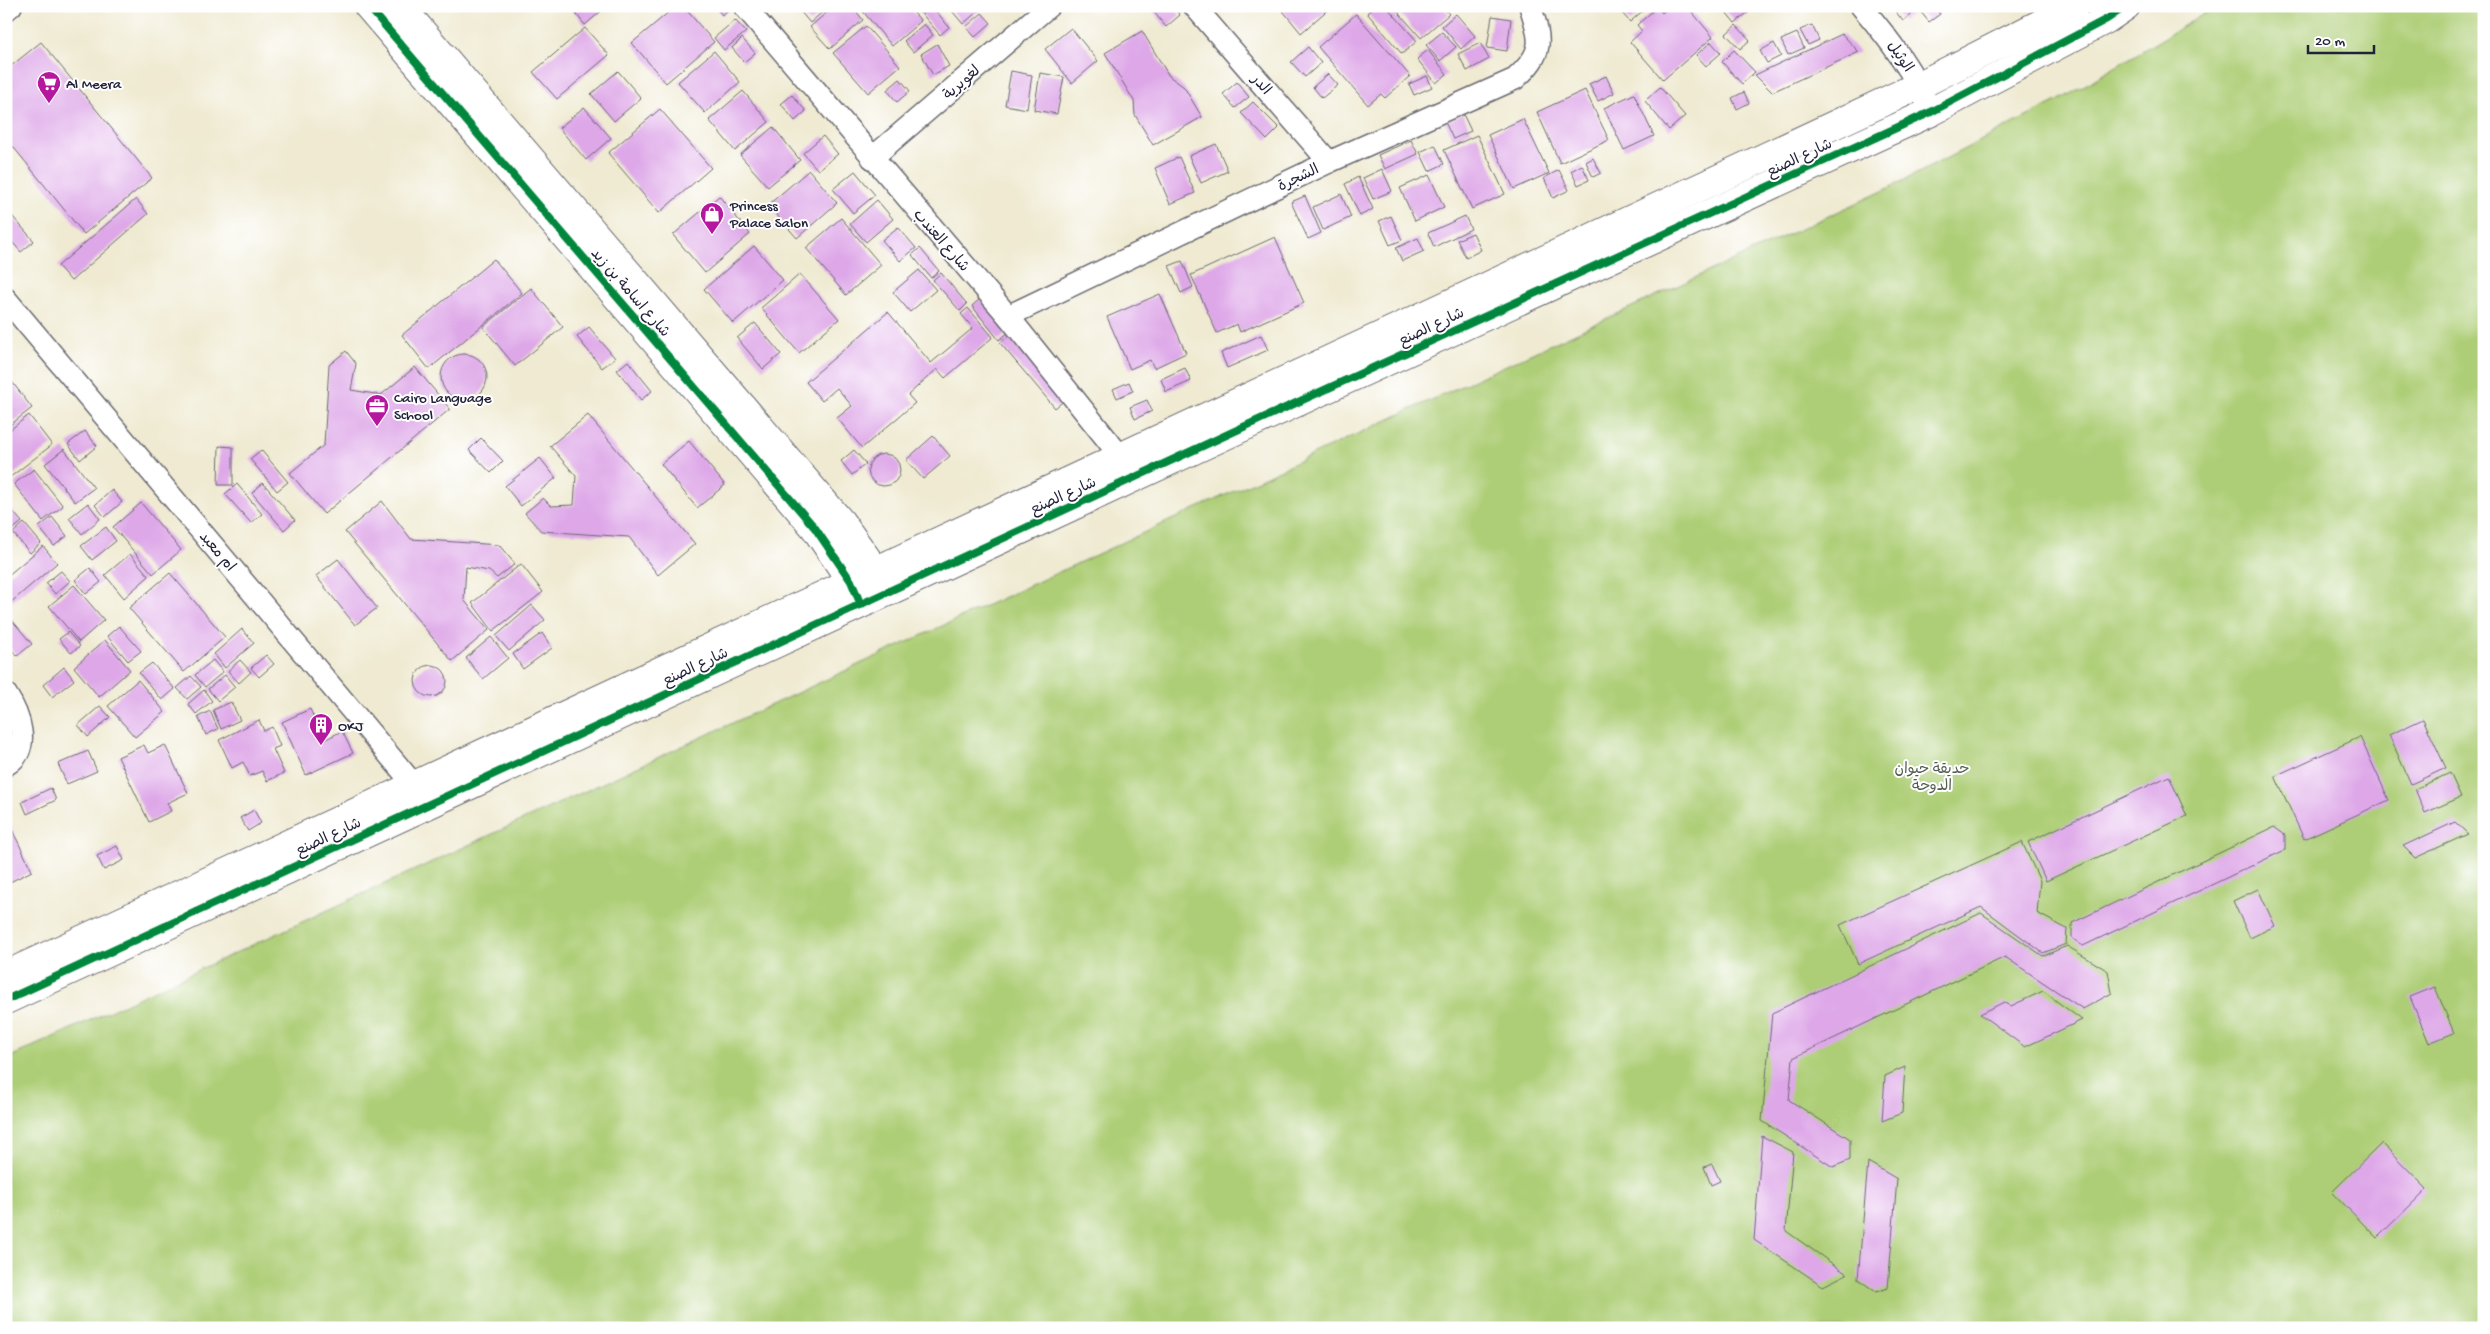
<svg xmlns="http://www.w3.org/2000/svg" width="2490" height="1334" font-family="'Gochi Hand','Playpen Sans Arabic',sans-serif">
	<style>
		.green { fill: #adce76; stroke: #687858 }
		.building { fill: #dea8e8 }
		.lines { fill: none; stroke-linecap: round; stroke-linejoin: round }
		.minor-casing { stroke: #6a6870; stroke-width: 24 }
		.tertiary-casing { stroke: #6a6870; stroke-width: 30 }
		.minor { stroke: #fff; stroke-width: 21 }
		.tertiary { stroke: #fff; stroke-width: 28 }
		.cycleway-casing { stroke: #fff; stroke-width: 11 }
		.cycleway { stroke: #00873e; stroke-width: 8 }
		.labels { text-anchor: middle; stroke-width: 4; stroke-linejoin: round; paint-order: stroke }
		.street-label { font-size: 15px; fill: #22223b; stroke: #fff }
		.poi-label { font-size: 15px; fill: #22223b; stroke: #fff; text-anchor: start }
		.park-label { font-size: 15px; fill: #535e50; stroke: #fff }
	</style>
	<rect width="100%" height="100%" fill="#fff"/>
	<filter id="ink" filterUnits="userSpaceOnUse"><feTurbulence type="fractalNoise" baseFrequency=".02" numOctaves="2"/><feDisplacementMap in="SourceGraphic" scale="10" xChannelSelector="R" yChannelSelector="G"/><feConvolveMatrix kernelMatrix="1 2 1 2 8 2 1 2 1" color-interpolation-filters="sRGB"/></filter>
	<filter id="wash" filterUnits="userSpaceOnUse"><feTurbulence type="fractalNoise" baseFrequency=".0096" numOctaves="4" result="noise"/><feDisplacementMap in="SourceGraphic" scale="20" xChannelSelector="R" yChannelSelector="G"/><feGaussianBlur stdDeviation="1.12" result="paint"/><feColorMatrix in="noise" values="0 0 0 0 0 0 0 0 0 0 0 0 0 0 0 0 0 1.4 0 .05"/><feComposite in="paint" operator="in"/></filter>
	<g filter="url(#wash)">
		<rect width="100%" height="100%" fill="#efead1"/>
		<path class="green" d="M2217,6h267v1322h-2478v-269l1881,-870 178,-92z"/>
		<g id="blocks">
			<g class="building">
				<path d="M576,6h29l1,1 -21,18 -13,-16z"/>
				<path d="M676,6h7l31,36 -48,41 -34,-40z"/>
				<path d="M715,6h16l1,1 -10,8z"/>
				<path d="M796,6h33l-19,17z"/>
				<path d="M834,6h18l11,14 -33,29 -20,-22z"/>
				<path d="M862,6h46l13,15 -29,25 -32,-38z"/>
				<path d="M915,6h17l17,21 -9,8z"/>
				<path d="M948,6h36l-21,18z"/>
				<path d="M1158,6h14l8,9 -14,12 -13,-16z"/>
				<path d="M1279,6h53l-31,27z"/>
				<path d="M1375,6h11l31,35 -15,13 -35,-41z"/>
				<path d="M1393,6h49l7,8 -28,24z"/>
				<path d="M1628,6h20l-18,16 -9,-10z"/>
				<path d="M1670,6h17l26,31 -50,43 -33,-38 12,-11 -5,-6 20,-18 5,6z"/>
				<path d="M1721,6h27l3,4 -16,13z"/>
				<path d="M1891,6h22l3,4 -13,11z"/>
				<path d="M1926,6h8l6,8 -11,8 -9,-11z"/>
				<path d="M982,13l9,10 -16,14 -9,-10z"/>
				<path d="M1356,14l54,62 -25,22 -4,-4 -13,11 -50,-58z"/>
				<path d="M1456,14l19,22 -14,13 -19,-23z"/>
				<path d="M1492,16l19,3 -4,32 -20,-3z"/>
				<path d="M735,20l11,12 -22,18 -10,-12z"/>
				<path d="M924,24l9,11 -20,17 -9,-11z"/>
				<path d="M1736,25l14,15 -10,9 -14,-15z"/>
				<path d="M1812,25l7,15 -11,5 -8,-15z"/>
				<path d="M866,26l34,40 -32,27 -35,-40z"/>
				<path d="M585,28l24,27 -52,44 -24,-27z"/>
				<path d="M1071,28l27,33 -26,22 -27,-34z"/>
				<path d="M1142,31l27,45 15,11 18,30 -49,28 -18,-30 -1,-14 -29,-48z"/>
				<path d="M1442,32l14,15 -16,14 -14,-16z"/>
				<path d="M1797,33l7,15 -16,7 -7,-15z"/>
				<path d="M1842,34l17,18 -87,40 -17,-17z"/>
				<path d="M742,38l13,15 -11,9 -12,-14z"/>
				<path d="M41,42l111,136 -68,56 -78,-96v-68z"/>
				<path d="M1711,42l10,11 -15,13 -10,-11z"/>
				<path d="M1480,43l9,16 -22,12 -9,-17z"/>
				<path d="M1774,43l7,13 -14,7 -7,-12z"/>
				<path d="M937,44l12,22 -16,9 -12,-21z"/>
				<path d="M1308,47l13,16 -16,14 -14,-15z"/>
				<path d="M1428,50l19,24 -11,9 -19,-24z"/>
				<path d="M1734,50l21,22 -13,12 -20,-22z"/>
				<path d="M714,51l26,31 -35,31 -27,-31z"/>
				<path d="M618,71l23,27 -27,23 -23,-27z"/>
				<path d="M1011,71l21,4 -5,34 -22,-4z"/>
				<path d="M1040,73l24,4 -7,37 -23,-4z"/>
				<path d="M1328,74l10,11 -16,13 -9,-11z"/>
				<path d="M1427,76l5,11 -18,8 -5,-11z"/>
				<path d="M1606,76l8,17 -16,8 -9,-17z"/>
				<path d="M900,79l10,12 -13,11 -10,-12z"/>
				<path d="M1237,82l12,15 -14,11 -12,-14z"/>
				<path d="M1660,87l25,29 -16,14 -24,-29z"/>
				<path d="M1585,90l24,50 -49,23 -23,-51z"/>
				<path d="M743,91l26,31 -34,29 -26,-31z"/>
				<path d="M1744,92l5,11 -12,6 -5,-11z"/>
				<path d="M1634,94l20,42 -30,14 -20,-42z"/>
				<path d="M792,95l14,16 -11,10 -14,-17z"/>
				<path d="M1253,102l26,26 -12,12 -26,-27z"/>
				<path d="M584,107l27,31 -25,22 -27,-32z"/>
				<path d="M660,109l51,59 -52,45 -51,-60z"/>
				<path d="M1463,114l8,17 -18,8 -8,-17z"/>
				<path d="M1523,119l26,54 -35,16 -26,-54z"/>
				<path d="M773,127l27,33 -32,27 -28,-32z"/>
				<path d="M1477,135l28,59 -33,15 -28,-59z"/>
				<path d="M823,136l15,18 -20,16 -15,-17z"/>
				<path d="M1411,140l7,14 -33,15 -7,-14z"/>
				<path d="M1216,144l12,27 -27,12 -12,-27z"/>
				<path d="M1435,145l9,19 -15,7 -9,-19z"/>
				<path d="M1179,157l16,36 -25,11 -15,-36z"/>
				<path d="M1593,158l8,15 -8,4 -7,-15z"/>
				<path d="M1582,165l7,15 -11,5 -7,-14z"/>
				<path d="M1382,169l10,22 -19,8 -10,-21z"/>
				<path d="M809,170l28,33 -40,35 -29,-33z"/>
				<path d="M1559,170l10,20 -16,8 -9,-20z"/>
				<path d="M855,171l20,24 -22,18 -20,-24z"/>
				<path d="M1429,175l15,32 -29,14 -15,-33z"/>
				<path d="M1358,177l15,32 -13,7 -15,-32z"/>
				<path d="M1341,194l10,23 -28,13 -10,-23z"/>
				<path d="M719,196l31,38 -45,39 -32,-38z"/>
				<path d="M1305,196l16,37 -13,6 -17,-37z"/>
				<path d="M136,199l12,15 -77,67 -13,-15z"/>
				<path d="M877,200l16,19 -27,23 -16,-18z"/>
				<path d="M6,209l28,32 -13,11 -15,-17z"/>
				<path d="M1391,216l11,24 -12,5 -11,-24z"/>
				<path d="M1465,216l6,13 -37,18 -6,-14z"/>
				<path d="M841,218l40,47 -35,30 -40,-47z"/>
				<path d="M898,227l18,21 -16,13 -18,-21z"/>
				<path d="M1473,233l8,17 -15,8 -9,-18z"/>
				<path d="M1275,237l29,66 -64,29 -3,-8 -20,9 -26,-58z"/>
				<path d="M1418,238l6,13 -22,10 -6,-13z"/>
				<path d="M754,246l29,34 -50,43 -29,-34z"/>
				<path d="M920,248l19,23 -8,7 -19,-23z"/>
				<path d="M494,259l28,34 -93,76 -27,-34z"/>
				<path d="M1182,261l11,26 -12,6 -12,-27z"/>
				<path d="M919,270l17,20 -26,22 -17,-20z"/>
				<path d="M941,273l26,31 -7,7 -27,-31z"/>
				<path d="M800,274l39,45 -40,34 -38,-45z"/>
				<path d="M531,288l32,39 -48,39 -32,-39z"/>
				<path d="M1160,294l26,59 -32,15 -4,-8 -20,9 -23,-52z"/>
				<path d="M981,298l28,34 -10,8 -27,-34z"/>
				<path d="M968,308l25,29 -48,41 -8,-9 -29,26 7,8 -53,45 -25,-30 15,-12 -15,-18 -15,13 -16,-19 82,-70 43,51 42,-35 -12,-14z"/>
				<path d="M755,323l26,31 -18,15 -26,-31z"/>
				<path d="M589,327l26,31 -13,10 -25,-31z"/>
				<path d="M1011,334l55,65 -11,9 -55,-65z"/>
				<path d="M1261,335l7,15 -41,18 -6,-15z"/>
				<path d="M346,351l10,13 -5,26 30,5 34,-28 35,42 -126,105 -34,-41 34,-28 5,-80z"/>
				<circle cx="464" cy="377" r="23"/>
				<path d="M628,361l24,30 -11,9 -24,-30z"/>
				<path d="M1185,368l6,13 -25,11 -5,-13z"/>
				<path d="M6,374l26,34 -22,17 -4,-5z"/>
				<path d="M1129,382l4,9 -16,7 -4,-9z"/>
				<path d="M1147,400l5,11 -17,8 -5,-12z"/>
				<path d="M29,415l23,30 -43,33 -3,-4v-41z"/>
				<path d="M588,415l107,129 -37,31 -29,-38 -88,-6 -16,-18 18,-15 8,8 23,-1 2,-29 -26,-30z"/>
				<path d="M85,431l12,15 -17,14 -12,-16z"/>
				<path d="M933,436l17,20 -27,23 -17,-19z"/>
				<path d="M481,438l22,23 -12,12 -22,-23z"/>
				<path d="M689,441l36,44 -28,23 -36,-44z"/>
				<path d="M219,446l14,1v38h-15z"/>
				<path d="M64,449l30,39 -19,14 -30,-38z"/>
				<path d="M261,450l27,32 -11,9 -27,-32z"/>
				<path d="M854,450l12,14 -14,11 -11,-14z"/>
				<circle cx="884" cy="470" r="16"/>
				<path d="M540,458l16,20 -35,28 -16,-20z"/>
				<path d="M34,469l29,37 -20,15 -29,-37z"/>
				<path d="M263,483l32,37 -11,10 -32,-37z"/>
				<path d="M237,484l25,30 -11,9 -26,-29z"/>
				<path d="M112,490l10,12 -17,15 -10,-12z"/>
				<path d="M382,501l29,38 88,6 16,19 -18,14 -8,-7 -23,-4 -2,33 25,30 -37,31 -107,-129z"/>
				<path d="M88,503l12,16 -18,15 -13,-16z"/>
				<path d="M141,503l40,47 -28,24 -40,-47z"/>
				<path d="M8,506l14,16 -16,13v-27z"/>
				<path d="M52,517l15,19 -13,10 -15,-19z"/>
				<path d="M24,523l17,20 -11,10 -17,-20z"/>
				<path d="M106,527l10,14 -24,19 -11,-14z"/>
				<path d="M43,546l14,17 -48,41 -3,-4v-23z"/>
				<path d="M130,554l19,22 -25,22 -19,-23z"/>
				<path d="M338,559l39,49 -22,17 -39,-49z"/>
				<path d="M521,564l22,28 -50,39 -21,-28z"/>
				<path d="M90,568l11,14 -15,12 -11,-14z"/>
				<path d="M61,571l9,10 -15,13 -9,-11z"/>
				<path d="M170,573l55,64 -41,35 -55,-64z"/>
				<path d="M74,585l30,35 -25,22 -30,-36z"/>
				<path d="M532,605l13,15 -36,31 -13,-15z"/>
				<path d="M6,613l26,31 -15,12 -11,-13z"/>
				<path d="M119,626l22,25 -13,10 -21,-25z"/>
				<path d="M242,629l12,14 -29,25 -11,-14z"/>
				<path d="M68,632l12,14 -9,7 -12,-14z"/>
				<path d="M542,633l10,15 -29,21 -10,-15z"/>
				<path d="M491,637l17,21 -25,21 -17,-21z"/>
				<path d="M105,640l25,30 -31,27 -25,-30z"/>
				<path d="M266,655l8,9 -15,13 -8,-9z"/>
				<path d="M213,660l10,12 -18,15 -10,-12z"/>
				<path d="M240,660l11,12 -12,11 -11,-12z"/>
				<path d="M152,663l23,26 -13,11 -23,-27z"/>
				<circle cx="431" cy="681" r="16"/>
				<path d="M64,667l10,13 -22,17 -9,-12z"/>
				<path d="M225,675l10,12 -17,14 -10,-12z"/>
				<path d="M191,676l10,11 -14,12 -10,-11z"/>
				<path d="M138,680l27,32 -30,25 -27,-31z"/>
				<path d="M204,690l8,11 -16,13 -8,-10z"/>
				<path d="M231,702l9,18 -19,9 -8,-19z"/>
				<path d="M100,706l10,11 -22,20 -10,-12z"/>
				<path d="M310,709l14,31 18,-9 11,22 -47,22 -24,-53z"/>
				<path d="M210,711l8,18 -12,6 -8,-18z"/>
				<path d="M2423,719l23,49 -35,16 -22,-49z"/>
				<path d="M259,720l5,11 8,-4 8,19 -7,3 11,24 -17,8 -5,-10 -12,5 -7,-14 -11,6 -13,-28z"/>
				<path d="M2360,737l29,63 -85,39 -29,-63z"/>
				<path d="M144,745l4,8 17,-8 23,48 -21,10 4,8 -22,11 -31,-65z"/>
				<path d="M88,751l9,20 -30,13 -9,-20z"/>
				<path d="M2450,773l11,24 -36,16 -10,-24z"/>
				<path d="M2169,776l18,40 -141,65 -18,-39z"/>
				<path d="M51,788l5,12 -29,14 -5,-12z"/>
				<path d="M254,810l7,13 -13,8 -8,-13z"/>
				<path d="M6,817l26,54 -26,13z"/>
				<path d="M2455,822l13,12 -53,24 -12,-12z"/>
				<path d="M2274,827l11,8v15l-202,96 -11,-8v-15z"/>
				<path d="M2022,842l18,39 -3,32 30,16 -1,15 -23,9 -62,-46 -123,57 -18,-39z"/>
				<path d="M117,846l7,14 -20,10 -7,-14z"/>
				<path d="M2258,889l17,37 -25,12 -17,-37z"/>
				<path d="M1981,913l62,43 24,-10 41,25 4,22 -29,16 -78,-52 -212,101 -4,42 61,39v21l-17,7 -71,-46 10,-108z"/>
				<path d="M2435,987l19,46 -25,10 -19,-46z"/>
				<path d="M2043,991l39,29 -57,27 -45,-33 24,-12 7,4z"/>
				<path d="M1905,1067l-3,46 -20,8 3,-45z"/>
				<path d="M1762,1136l31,16 -7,79 61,43 -24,12 -69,-46z"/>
				<path d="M2382,1143l45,46 -50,49 -45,-46z"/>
				<path d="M1868,1162l29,17 -9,109 -12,4 -18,-13z"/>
				<path d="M1712,1164l8,17 -9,4 -7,-18z"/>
			</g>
		</g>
	</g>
	<g filter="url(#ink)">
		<use href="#blocks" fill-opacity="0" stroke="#6a6870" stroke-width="1"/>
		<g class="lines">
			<g class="minor-casing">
				<g id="minor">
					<path d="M744,6l264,310 113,141 5,13"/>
					<path d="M1194,6l135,156"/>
					<path d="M1861,6c29,34 53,66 70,106"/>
					<path d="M6,10l5,-4"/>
					<path d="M872,158l177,-152"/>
					<path d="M6,299l409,487 5,13"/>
					<path d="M1008,316l321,-154 186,-83c29,-26 27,-38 15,-73"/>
					<path d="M6,694c13,20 27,55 0,71"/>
				</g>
			</g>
			<g class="tertiary-casing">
				<g id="tertiary">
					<path d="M368,6l447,522 36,53 7,16"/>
					<path d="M400,6l441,516 34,48 8,17"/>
					<path d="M6,975l1914,-890 155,-79"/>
					<path d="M6,1000l1244,-576 681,-312 176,-93 19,-13"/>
				</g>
			</g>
			<use href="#minor" class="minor"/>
			<use href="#tertiary" class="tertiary"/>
			<g class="cycleway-casing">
				<g id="cycleway">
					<path d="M368,6l447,522 36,53 10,24"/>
					<path d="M6,1000l1244,-576 681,-312 176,-93 19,-13"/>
				</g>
			</g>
			<use href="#cycleway" class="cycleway"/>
		</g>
	</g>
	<defs>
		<g id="supermarket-pin" transform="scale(1.25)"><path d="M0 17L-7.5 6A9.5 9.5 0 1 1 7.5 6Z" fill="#b5179e" stroke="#fff"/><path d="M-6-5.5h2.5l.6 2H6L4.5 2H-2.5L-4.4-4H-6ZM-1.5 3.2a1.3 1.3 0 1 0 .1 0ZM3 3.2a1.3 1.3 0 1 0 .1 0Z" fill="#fff"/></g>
		<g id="shop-pin" transform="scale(1.25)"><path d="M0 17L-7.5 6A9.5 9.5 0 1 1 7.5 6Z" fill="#b5179e" stroke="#fff"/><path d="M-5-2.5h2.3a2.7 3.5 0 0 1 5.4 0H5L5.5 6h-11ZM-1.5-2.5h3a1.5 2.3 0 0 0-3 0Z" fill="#fff"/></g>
		<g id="office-pin" transform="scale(1.25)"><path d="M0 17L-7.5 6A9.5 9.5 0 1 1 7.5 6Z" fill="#b5179e" stroke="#fff"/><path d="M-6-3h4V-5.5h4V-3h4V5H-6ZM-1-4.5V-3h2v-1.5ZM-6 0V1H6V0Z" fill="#fff"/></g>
		<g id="building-pin" transform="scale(1.25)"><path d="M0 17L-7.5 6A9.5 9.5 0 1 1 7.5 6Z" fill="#b5179e" stroke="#fff"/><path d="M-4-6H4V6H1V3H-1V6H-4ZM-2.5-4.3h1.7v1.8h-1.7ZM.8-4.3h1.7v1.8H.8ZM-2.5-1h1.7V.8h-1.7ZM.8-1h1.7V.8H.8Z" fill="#fff"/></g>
	</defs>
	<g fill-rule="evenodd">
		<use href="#supermarket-pin" x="49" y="83"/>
		<use href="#shop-pin" x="712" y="214"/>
		<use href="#office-pin" x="377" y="406"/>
		<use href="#building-pin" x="321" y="725"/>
	</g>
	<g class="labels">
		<g class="street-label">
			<text transform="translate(1901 56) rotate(56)" y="5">الوثيل</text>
			<text transform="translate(961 82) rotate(-41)" y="5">لغويرية</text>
			<text transform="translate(1262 84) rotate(49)" y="5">الدر</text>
			<text transform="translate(1799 157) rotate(-25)" y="5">شارع الصنع</text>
			<text transform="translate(1298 177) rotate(-26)" y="5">الشجرة</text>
			<text transform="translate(942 240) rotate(49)" y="5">شارع العندب</text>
			<text transform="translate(631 292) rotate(49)" y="5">شارع اسامة بن زيد</text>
			<text transform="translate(1431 326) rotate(-25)" y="5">شارع الصنع</text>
			<text transform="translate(1063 495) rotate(-24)" y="5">شارع الصنع</text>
			<text transform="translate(218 551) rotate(50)" y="5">ام معبد</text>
			<text transform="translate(695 666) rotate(-25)" y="5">شارع الصنع</text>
			<text transform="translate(328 836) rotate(-25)" y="5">شارع الصنع</text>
		</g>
		<g class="poi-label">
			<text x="66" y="88">Al Meera</text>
			<text x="730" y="210">Princess<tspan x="730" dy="17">Palace Salon</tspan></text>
			<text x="394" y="402">Cairo Language<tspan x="394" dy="17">School</tspan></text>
			<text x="338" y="730">OKJ</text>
		</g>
		<g class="park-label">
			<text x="1932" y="773">حديقة حيوان<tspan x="1932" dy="17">الدوحة</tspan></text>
		</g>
	</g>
	<rect width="2490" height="1334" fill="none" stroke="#fff" stroke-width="25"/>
	<path d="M2308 45v8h66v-8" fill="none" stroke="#22223b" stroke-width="2.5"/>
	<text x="2315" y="45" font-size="15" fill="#22223b" stroke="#ffffff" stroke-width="4" paint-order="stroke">20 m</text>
</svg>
